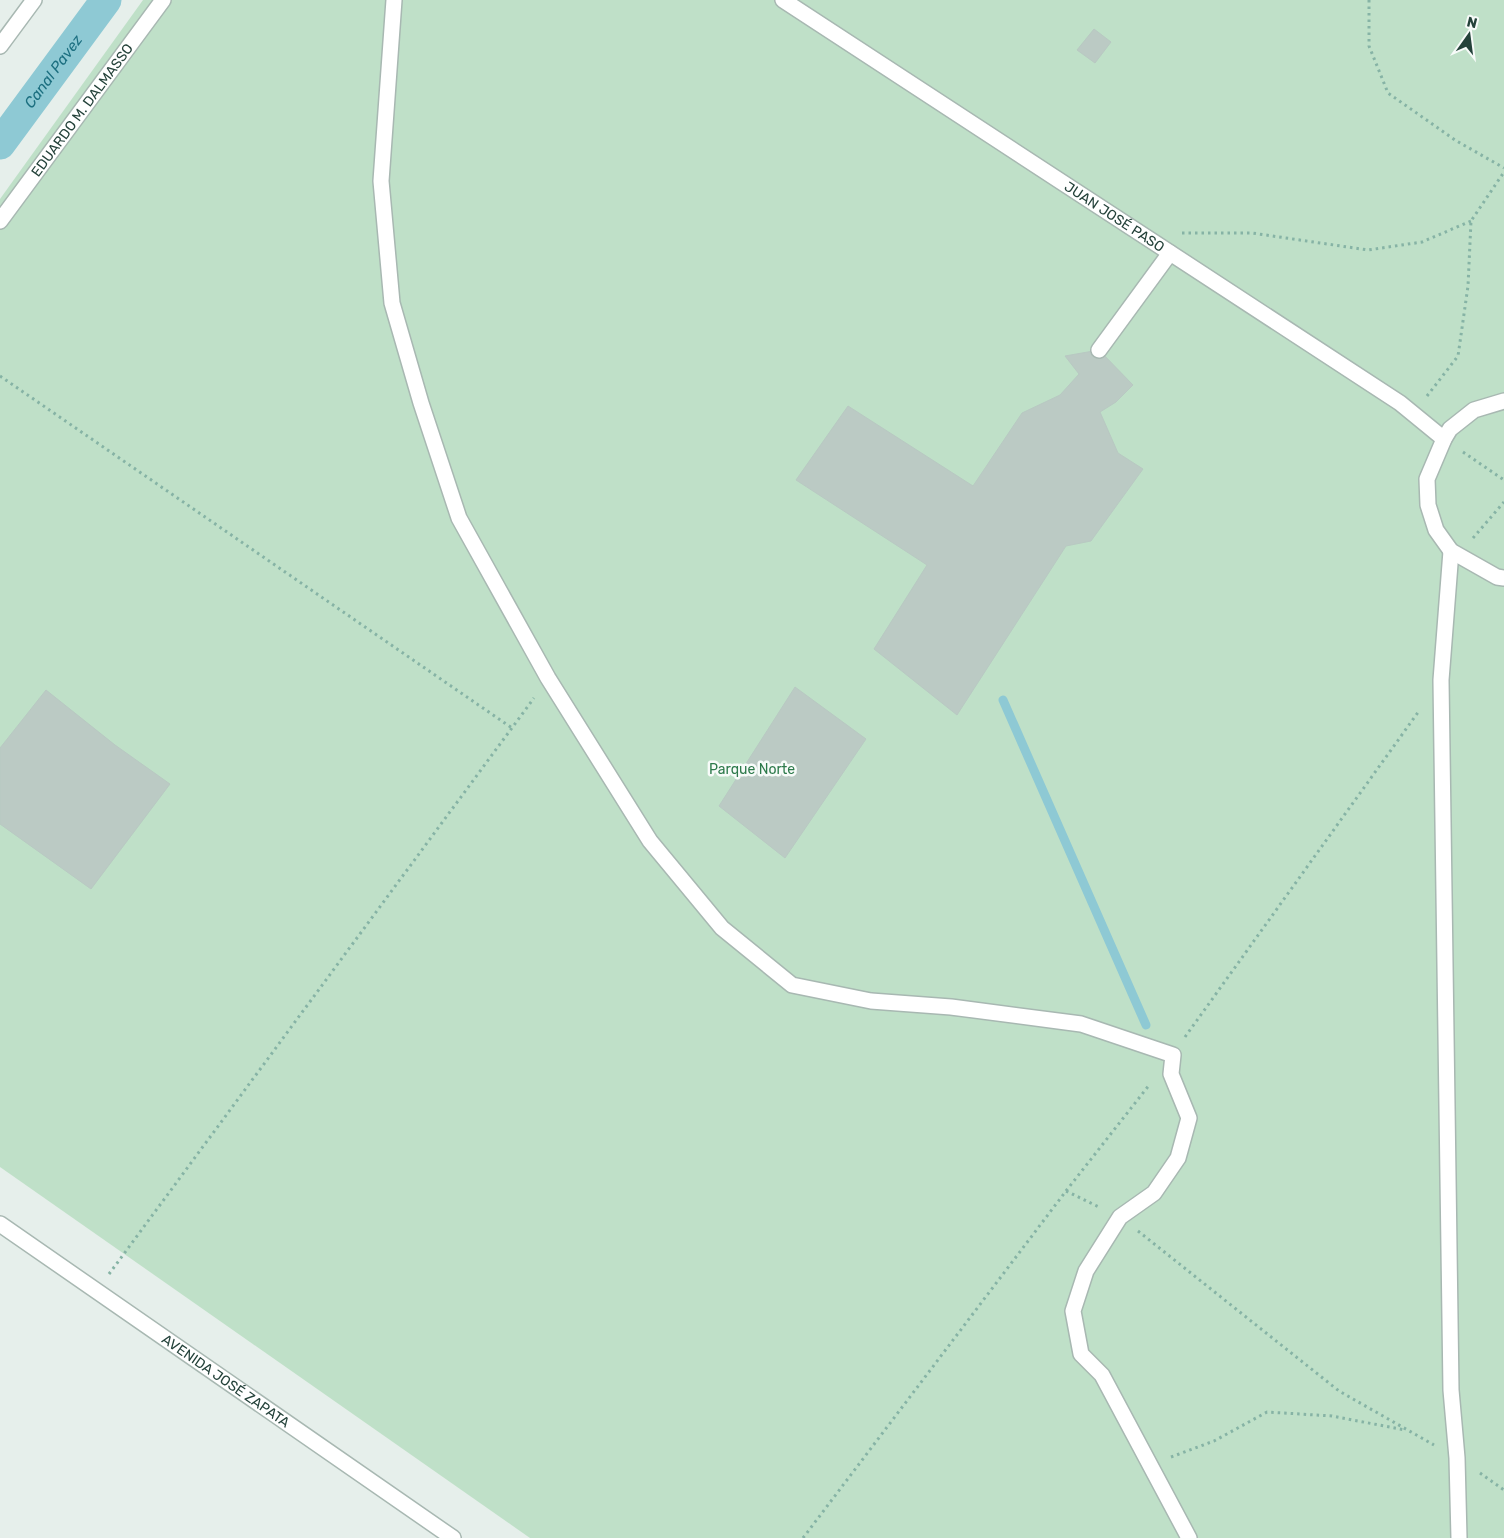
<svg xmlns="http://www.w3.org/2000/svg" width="1504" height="1538" font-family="Rubik,sans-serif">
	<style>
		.green { fill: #bfe0c8 }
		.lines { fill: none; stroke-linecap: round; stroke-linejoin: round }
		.stream { stroke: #8ec9d4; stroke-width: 9 }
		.canal { stroke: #8ec9d4; stroke-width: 31 }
		.building { fill: #bbcac4; stroke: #b8c9c2 }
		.minor-casing { stroke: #a8b8b2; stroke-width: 18 }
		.path { stroke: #86b3a5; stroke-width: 3; stroke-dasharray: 2.5 4; stroke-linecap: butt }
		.minor { stroke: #fff; stroke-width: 15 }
		.labels { text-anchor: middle; stroke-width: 5; stroke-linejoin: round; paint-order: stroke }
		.street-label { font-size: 14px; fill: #24423a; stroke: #f7fbf9 }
		.park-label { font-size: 14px; fill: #2d7a4b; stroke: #f7fbf9 }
		.water-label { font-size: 15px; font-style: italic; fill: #1c6f80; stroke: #f7fbf9 }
	</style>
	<rect width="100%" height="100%" fill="#e6efeb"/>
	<path class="green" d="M143,0h1361v1538h-974l-530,-371v-968z"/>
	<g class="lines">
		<path class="stream" d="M1003,700l143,325"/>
		<path class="canal" id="s1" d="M0,144l106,-144"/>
	</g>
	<g class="building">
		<path d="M1094,29l17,13 -16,21 -18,-13z"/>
		<path d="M1099,350l34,35 -17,17 -16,10 18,41 25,16 -52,72 -25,5 -109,169 -83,-66 53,-84 -131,-85 52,-74 125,80 49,-73 38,-18 19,-21 -14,-18z"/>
		<path d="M795,687l71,52 -81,119 -66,-52z"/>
		<path d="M46,690l69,55 55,39 -79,105 -91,-65v-76z"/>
	</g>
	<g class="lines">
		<g class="minor-casing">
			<g id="minor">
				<path d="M394,0l-13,181 11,122 29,100 38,115 89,160 102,163 72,87 70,57 79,16 80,6 130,17 92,31 -2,19 18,44 -11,40 -24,35 -34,24 -34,54 -13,40 8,43 21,21 87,163"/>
				<path id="s2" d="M783,0l617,403 44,36"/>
				<path d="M0,46l34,-46"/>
				<path id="s3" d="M0,221l163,-221"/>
				<path d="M1099,350l71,-97"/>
				<path d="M1504,401l-30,9 -24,19 -6,10 -17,40 1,26 8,25 15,21 46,26 7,1"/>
				<path d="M1451,551l-10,129 10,710 6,68 2,80"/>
				<path id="s4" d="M0,1224l453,314"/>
			</g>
		</g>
		<g class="path">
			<path d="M1369,0v46l19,47 67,47 49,28"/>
			<path d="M1182,233h70l116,17 54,-8 49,-21"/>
			<path d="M0,376l512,352"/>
			<path d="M1427,396l31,-40 10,-70 3,-65 33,-49"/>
			<path d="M1463,452l41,28"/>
			<path d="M1473,538l31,-36"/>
			<path d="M1185,1037l234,-326"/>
			<path d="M1066,1191l84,-107"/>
			<path d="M1138,1231l201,160 95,54"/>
			<path d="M109,1274l425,-576"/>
			<path d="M1171,1457l43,-16 53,-29 65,4 73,14"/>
			<path d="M1480,1473l24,17"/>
			<path d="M803,1538l263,-347 35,17"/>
		</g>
		<use href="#minor" class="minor"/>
	</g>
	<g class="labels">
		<g class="street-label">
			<text dy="5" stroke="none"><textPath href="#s3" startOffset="138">EDUARDO M. DALMASSO</textPath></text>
			<text dy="5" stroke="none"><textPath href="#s2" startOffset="396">JUAN JOSÉ PASO</textPath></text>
			<text dy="5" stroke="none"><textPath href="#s4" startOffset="275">AVENIDA JOSÉ ZAPATA</textPath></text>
		</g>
		<g class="park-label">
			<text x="752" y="774">Parque Norte</text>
		</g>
		<g class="water-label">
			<text dy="5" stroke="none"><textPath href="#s1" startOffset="90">Canal Pavez</textPath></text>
		</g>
	</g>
	<g transform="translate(1469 35) rotate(14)" stroke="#f7fbf9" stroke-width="4" paint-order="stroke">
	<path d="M0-4L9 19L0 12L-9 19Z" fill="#24423a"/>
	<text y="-8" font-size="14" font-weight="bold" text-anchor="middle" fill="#24423a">N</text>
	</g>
</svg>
